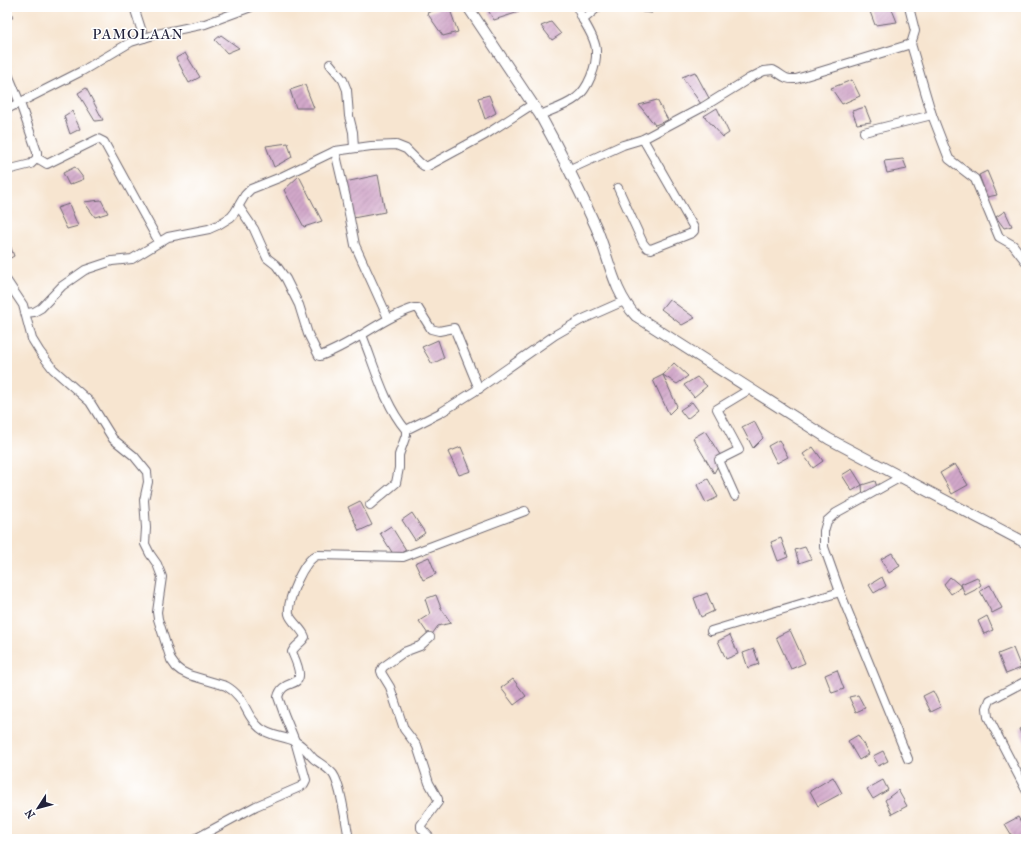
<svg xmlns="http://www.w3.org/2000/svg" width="1033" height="846" font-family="'IM FELL French Canon',serif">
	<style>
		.building { fill: url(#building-hatch) }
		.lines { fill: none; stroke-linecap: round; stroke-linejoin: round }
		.minor-casing { stroke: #6d666f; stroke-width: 10 }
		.tertiary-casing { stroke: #6d666f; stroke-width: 12 }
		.minor { stroke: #fff; stroke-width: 8 }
		.tertiary { stroke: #fff; stroke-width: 10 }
		.labels { text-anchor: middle; stroke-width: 3; stroke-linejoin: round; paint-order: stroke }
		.quarter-label { font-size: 15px; letter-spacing: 1px; fill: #22223b; stroke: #fff }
	</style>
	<defs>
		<pattern id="building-hatch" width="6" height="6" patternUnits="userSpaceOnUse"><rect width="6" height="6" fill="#d1a7c9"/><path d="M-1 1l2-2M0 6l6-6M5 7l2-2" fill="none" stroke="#b38fae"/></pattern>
	</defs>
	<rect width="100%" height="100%" fill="#fff"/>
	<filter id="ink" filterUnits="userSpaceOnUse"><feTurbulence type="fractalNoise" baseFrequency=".025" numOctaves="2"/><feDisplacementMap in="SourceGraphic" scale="8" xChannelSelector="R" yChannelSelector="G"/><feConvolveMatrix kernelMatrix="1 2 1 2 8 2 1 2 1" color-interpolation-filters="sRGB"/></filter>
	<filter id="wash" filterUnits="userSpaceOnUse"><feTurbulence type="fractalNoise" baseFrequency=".012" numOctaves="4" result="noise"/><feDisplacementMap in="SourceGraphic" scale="16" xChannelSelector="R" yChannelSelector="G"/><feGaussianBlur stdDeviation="0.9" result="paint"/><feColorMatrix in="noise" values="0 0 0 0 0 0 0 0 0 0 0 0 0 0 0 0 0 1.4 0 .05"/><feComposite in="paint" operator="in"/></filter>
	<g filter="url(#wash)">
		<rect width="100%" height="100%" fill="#f7e5d0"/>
		<g id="blocks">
			<g class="building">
				<path d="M7,7h3l3,11h-6z"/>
				<path d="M443,7h6l9,25 -15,4 -16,-23z"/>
				<path d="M486,7h30l3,5 -25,8z"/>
				<path d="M638,7h10l4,6 -10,-1z"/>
				<path d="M880,7h11l6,15 -22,3 -6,-16z"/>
				<path d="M551,22l10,12 -9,6 -11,-14z"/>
				<path d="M221,35l18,13 -12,5 -12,-13z"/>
				<path d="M185,53l15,24 -11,6 -13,-25z"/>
				<path d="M695,72l14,26 -8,6 -19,-27z"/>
				<path d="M852,80l8,16 -18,8 -11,-16z"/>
				<path d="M305,85l9,23h-18l-6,-18z"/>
				<path d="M86,88l17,32 -8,1 -17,-28z"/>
				<path d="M489,95l7,18 -11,6 -7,-21z"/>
				<path d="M657,100l11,20 -13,5 -16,-20z"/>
				<path d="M865,107l6,15 -14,2 -5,-13z"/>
				<path d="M717,108l12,25 -6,4 -19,-21z"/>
				<path d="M72,111l8,18 -10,5 -6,-18z"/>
				<path d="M288,143l4,14 -18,10 -8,-21z"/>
				<path d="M903,159l4,10 -20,4 -3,-12z"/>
				<path d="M75,167l9,12 -15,6 -6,-12z"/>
				<path d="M987,171l10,24 -10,2 -8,-22z"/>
				<path d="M378,175l7,37 -32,6 -8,-36z"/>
				<path d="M299,176l23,45 -18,6 -20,-37z"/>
				<path d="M101,200l7,13 -13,4 -11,-15z"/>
				<path d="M69,204l9,22 -11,3 -10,-21z"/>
				<path d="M1005,211l7,15 -8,2 -8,-11z"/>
				<path d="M7,237l7,19 -7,4z"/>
				<path d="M669,299l26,19 -13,7 -21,-16z"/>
				<path d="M438,340l6,18 -12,6 -10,-17z"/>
				<path d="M674,363l14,13 -11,8 -14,-9z"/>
				<path d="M663,375l14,31 -8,8 -16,-34z"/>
				<path d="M697,377l10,9 -13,11 -10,-12z"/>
				<path d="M692,402l6,8 -11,9 -7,-9z"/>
				<path d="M754,421l9,17 -10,10 -11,-21z"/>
				<path d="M705,431l17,27 -8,15 -21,-35z"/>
				<path d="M779,440l9,17 -11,6 -9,-17z"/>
				<path d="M461,447l10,24 -12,4 -11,-23z"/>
				<path d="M813,447l10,14 -10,7 -10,-14z"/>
				<path d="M955,464l13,21 -16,9 -12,-21z"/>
				<path d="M852,469l10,16 -10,6 -10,-16z"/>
				<path d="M708,479l10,18 -12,6 -9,-18z"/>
				<path d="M875,481l3,9 -15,8 -1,-13z"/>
				<path d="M360,501l12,24 -13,6 -11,-24z"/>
				<path d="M412,513l13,20 -10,7 -13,-20z"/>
				<path d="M391,526l15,24 -11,7 -15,-24z"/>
				<path d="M781,538l7,19 -10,4 -7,-19z"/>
				<path d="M805,547l6,12 -12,4 -4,-13z"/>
				<path d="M892,553l8,13 -11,7 -8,-14z"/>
				<path d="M429,557l7,17 -13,6 -8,-17z"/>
				<path d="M882,577l4,9 -12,7 -5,-8z"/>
				<path d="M950,577l12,10 -11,7 -7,-10z"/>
				<path d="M977,577l4,8 -6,5 -10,5 -4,-11z"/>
				<path d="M990,585l12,23 -10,5 -12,-22z"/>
				<path d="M707,593l7,18 -13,6 -7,-19z"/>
				<path d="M436,595l5,13 10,15 -13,3 -8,11 -11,-16 11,-7 -5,-15z"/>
				<path d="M987,616l6,14 -9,4 -6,-13z"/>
				<path d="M790,630l15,33 -14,6 -15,-32z"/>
				<path d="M730,635l8,19 -12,5 -8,-18z"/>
				<path d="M1013,648l8,20 -15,6 -8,-20z"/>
				<path d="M754,649l5,15 -11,4 -5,-15z"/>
				<path d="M837,670l7,19 -12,4 -7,-18z"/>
				<path d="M513,679l13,17 -12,9 -13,-17z"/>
				<path d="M933,691l8,16 -10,5 -8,-16z"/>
				<path d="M858,695l7,13 -9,4 -7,-15z"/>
				<path d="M1026,726v19l-7,-16z"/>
				<path d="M858,735l11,19 -10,6 -11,-19z"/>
				<path d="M883,751l5,10 -10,5 -5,-10z"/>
				<path d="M833,777l9,16 -24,13 -8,-15z"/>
				<path d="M883,780l5,10 -15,9 -6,-10z"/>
				<path d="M898,790l9,16 -15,8 -7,-14z"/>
				<path d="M1018,817l8,13v5l-8,4h-4l-9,-15z"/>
			</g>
		</g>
	</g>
	<g filter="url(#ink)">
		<use href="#blocks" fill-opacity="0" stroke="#6d666f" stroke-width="1"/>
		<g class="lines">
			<g class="minor-casing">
				<g id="minor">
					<path d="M134,7l10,31"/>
					<path d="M577,7l6,13"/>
					<path d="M909,7l6,24 -4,13"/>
					<path d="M330,64l13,16 4,10 2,26 4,16 1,16"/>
					<path d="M7,72l13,31 17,49v6l-6,6 -24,6"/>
					<path d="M7,109l75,-38 49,-29 26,-8 48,-10 46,-17"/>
					<path d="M540,115c12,-5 26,-9 36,-17 12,-9 21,-32 20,-47 0,-10 -8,-23 -13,-31l15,-13"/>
					<path d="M864,132l68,-17"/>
					<path d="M335,151l11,47 9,47 33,73"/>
					<path d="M37,158l10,6 51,-25 6,3 55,100"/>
					<path d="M568,170l55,-25 20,-6 60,-32 47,-29 14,-7 9,-1c10,5 11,10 23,9l115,-35 21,71 17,44 26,20 24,58 14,8 13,17"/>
					<path d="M618,188l25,55 4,5 4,1 41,-16 2,-2v-3l-51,-89"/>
					<path d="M239,207l15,22 13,29 9,7 10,14 13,26 9,29 11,22h1c34,-12 60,-37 94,-48h4l13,21 8,2 15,-3 25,61"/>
					<path d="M7,281l16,24 9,34 8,13 13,17 37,33 23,37 21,17 13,16 1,10 -4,18 2,28 -1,16 5,10 7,10 5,13 -5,35 1,7 13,41 5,7 5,4 8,4 37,11c21,12 18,29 34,42 10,9 25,8 36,14 8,4 12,11 18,17 7,5 14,9 19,15 8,11 13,50 16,65"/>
					<path d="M26,313l8,-1 7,-4 21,-22 23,-16 27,-9 20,-2 36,-22 41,-8 9,-4 13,-8 4,-5 10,-17 6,-6 30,-12 54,-26 36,-5 25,-1 10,4 14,14 4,3h4l57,-31 48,-31"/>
					<path d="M362,335c13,32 22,69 44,95l34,-17 35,-22 80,-56 26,-15 43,-19"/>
					<path d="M901,477l-65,36 -9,8 -3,10v16l16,45 68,167"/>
					<path d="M735,496l-16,-36 20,-10 -22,-41 33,-20"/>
					<path d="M370,505l26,-22 3,-15v-13l7,-20v-5"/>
					<path d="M711,631l129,-39"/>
					<path d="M430,637l-10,9 -16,6 -21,15 -2,4 1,3 8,13 14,42 13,17 12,37 9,16v3l-17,23v3l10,11"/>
					<path d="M1026,681l-36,19 -3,8 1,9 38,73"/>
					<path d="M195,839l61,-33 44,-19 4,-3 2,-4 -11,-39 -11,-27 -6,-17c4,-17 20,-10 21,-21 1,-7 -4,-17 -7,-24 3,-7 10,-9 13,-15 -3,-9 -14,-15 -16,-23 -2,-14 15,-56 29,-59l85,2 122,-46"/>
				</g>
			</g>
			<g class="tertiary-casing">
				<path id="tertiary" d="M468,7l72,108c20,36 39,74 56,112 13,30 17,65 40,89l193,123 197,104"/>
			</g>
			<use href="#minor" class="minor"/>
			<use href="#tertiary" class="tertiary"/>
		</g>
	</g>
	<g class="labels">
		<g class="quarter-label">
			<text x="138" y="39">PAMOLAAN</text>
		</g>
	</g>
	<rect width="1033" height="846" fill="none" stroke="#fff" stroke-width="24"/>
	<g transform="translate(38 808) rotate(234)" stroke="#ffffff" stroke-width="3" paint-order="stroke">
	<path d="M0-3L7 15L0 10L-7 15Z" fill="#22223b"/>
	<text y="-6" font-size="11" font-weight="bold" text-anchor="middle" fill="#22223b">N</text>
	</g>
</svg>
